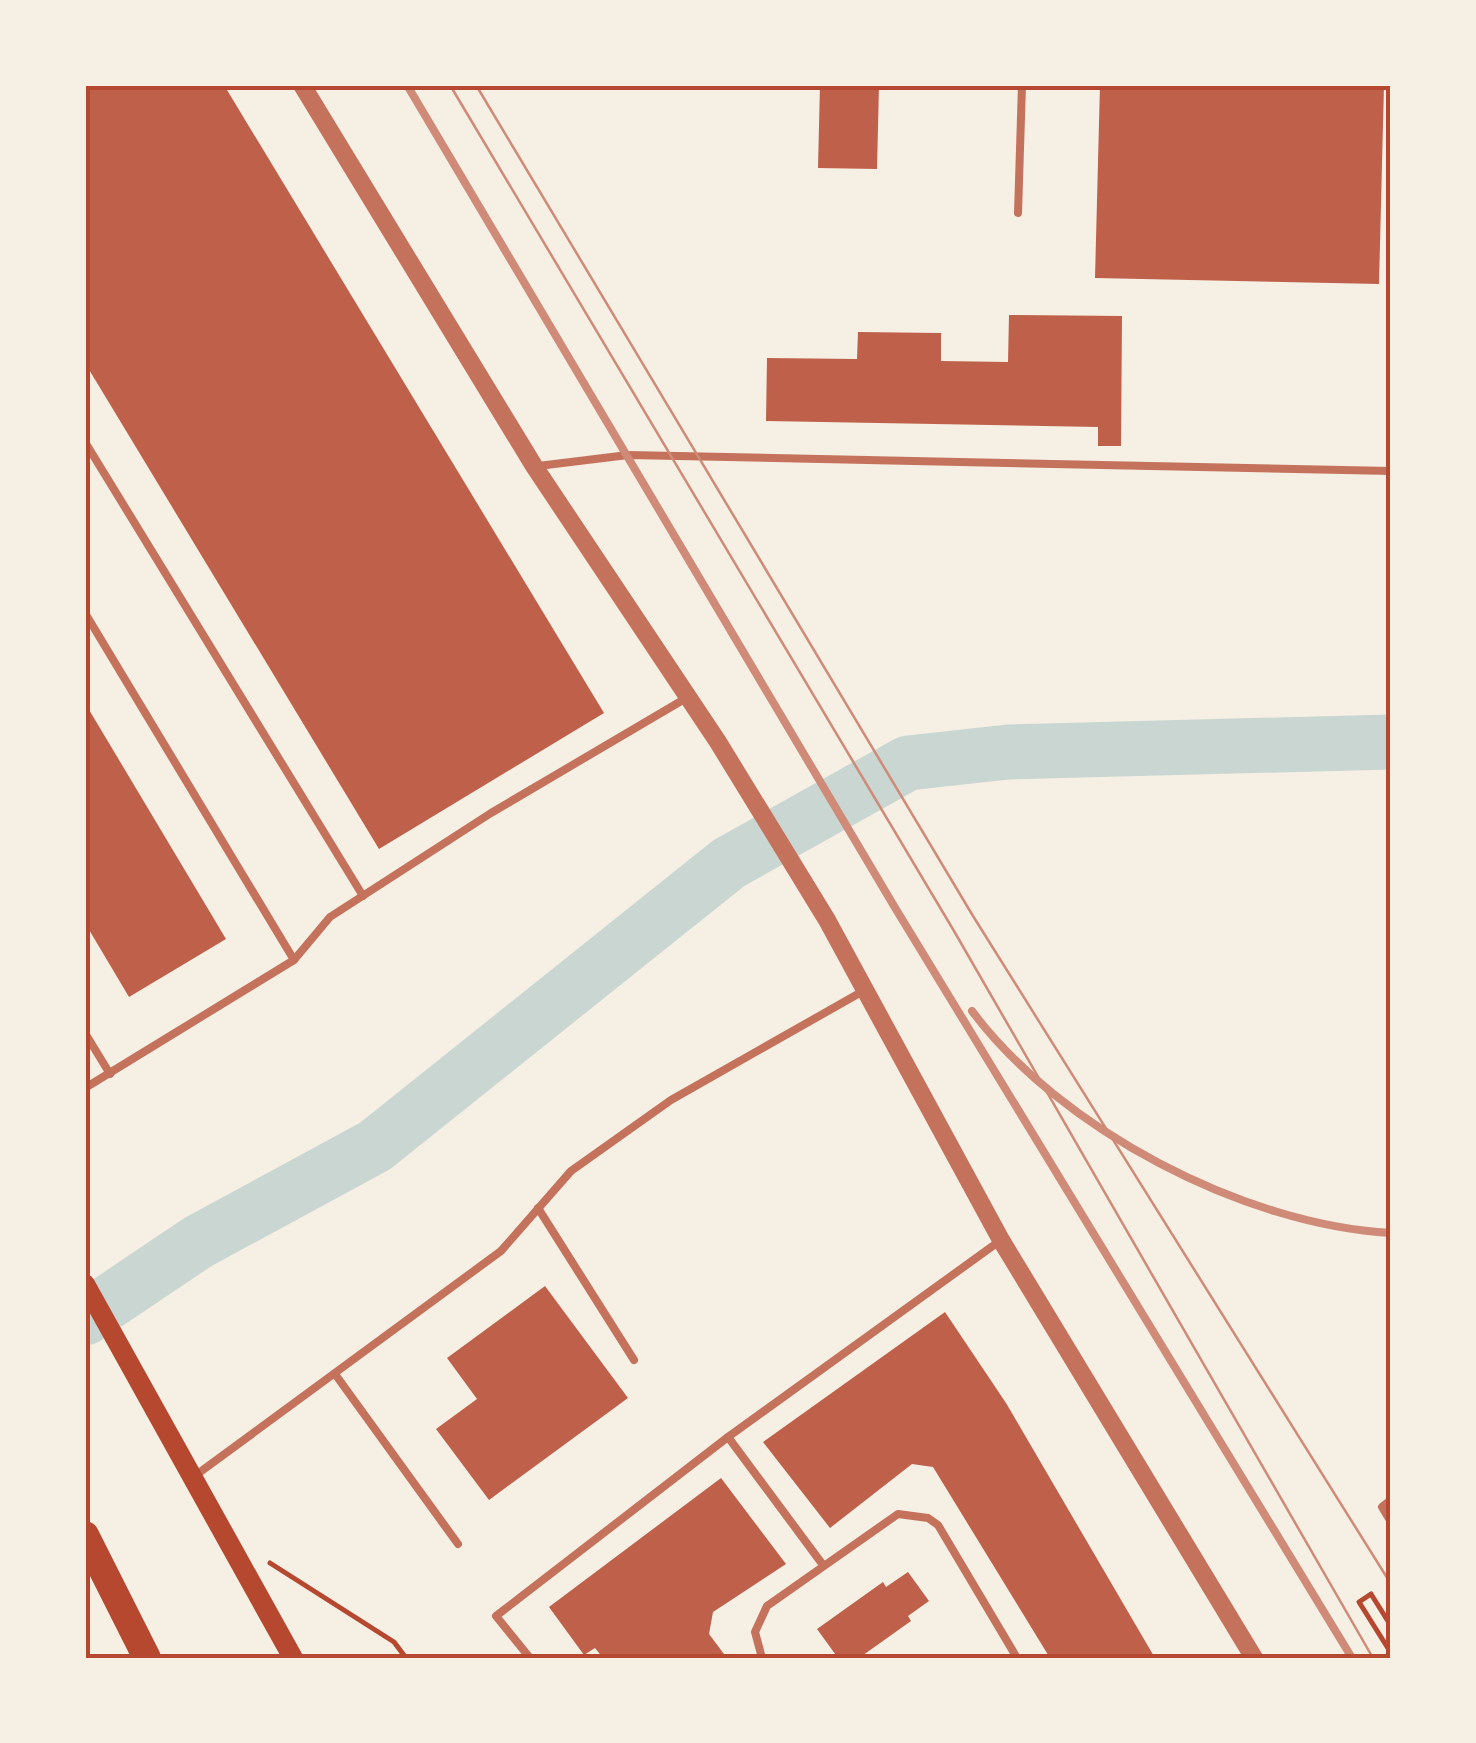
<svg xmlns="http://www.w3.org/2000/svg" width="1476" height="1743" font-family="Barlow,sans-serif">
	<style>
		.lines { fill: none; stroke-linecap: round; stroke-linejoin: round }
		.river { stroke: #c9d6d2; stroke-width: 55 }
		.building { fill: #bf614a }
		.path { stroke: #b5482f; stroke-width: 5 }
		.service { stroke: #c5725c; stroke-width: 8 }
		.tertiary { stroke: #c5725c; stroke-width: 18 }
		.secondary { stroke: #b5482f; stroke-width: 20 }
		.motorway { stroke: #b5482f; stroke-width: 28 }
		.tram { stroke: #cf8b77; stroke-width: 2.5 }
		.rail { stroke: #cf8b77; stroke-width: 8 }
		.neatline { fill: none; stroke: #b5482f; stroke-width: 4 }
	</style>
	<rect width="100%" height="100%" fill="#f6efe4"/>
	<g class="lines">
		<path class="river" d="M85,1318l113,-76 177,-96 354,-283 179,-100 100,-11 383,-10"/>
	</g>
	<g class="building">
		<path d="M85,85h139l380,628 -225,136 -294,-486z"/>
		<path d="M820,85h59l-2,84 -59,-1z"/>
		<path d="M1100,85h284l-5,199 -284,-6z"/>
		<path d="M1009,315l113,1 -1,130h-23v-19l-332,-6 1,-63 90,1 1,-27 83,1v28l67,1z"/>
		<path d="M85,703l141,236 -97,58 -44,-74z"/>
		<path d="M545,1286l83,112 -139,102 -53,-71 41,-30 -30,-41z"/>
		<path d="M945,1312l61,91 149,255h-105l-117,-191 -21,-3 -82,64 -67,-86z"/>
		<path d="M721,1478l65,86 -73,48 -4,22 18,24h-124l-8,-10 -11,7 -35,-48z"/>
		<path d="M908,1572l21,29 -21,15 3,5 -52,37h-21l-21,-29 66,-47 3,5z"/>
	</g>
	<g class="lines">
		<g class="path">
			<path d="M270,1563l124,79 12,16"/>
			<path d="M1391,1626l-20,-32 -12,8 32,51"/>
		</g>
		<g class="service">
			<path d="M1018,213l4,-128"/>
			<path d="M85,442l278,454"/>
			<path d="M538,466l90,-11 763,16"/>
			<path d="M85,613l209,347 -209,128"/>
			<path d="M294,960l36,-43 161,-104 197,-116"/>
			<path d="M85,1033l25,41"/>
			<path d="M538,1208l96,152"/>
			<path d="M335,1374l123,170"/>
			<path d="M728,1437l95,128"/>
			<path d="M196,1475l305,-224 70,-80 100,-71 194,-110"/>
			<path d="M1391,1500l-9,7 9,15"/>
			<path d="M530,1658l-34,-42 232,-179 273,-197"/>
			<path d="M762,1658l-7,-26 12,-26 131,-92 30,4 10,7 79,133"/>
		</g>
		<path class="tertiary" d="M302,85l232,381 184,276 109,178 174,320 253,418"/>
		<path class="secondary" d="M85,1284l208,374"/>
		<path class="motorway" d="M85,1535l62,123"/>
		<g class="tram">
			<path d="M450,85l504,846 419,727"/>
			<path d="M476,85l497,831 418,668"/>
		</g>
		<g class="rail">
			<path d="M407,85l487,821 458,752"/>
			<path d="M972,1011c88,118 272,214 419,222"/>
		</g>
	</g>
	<rect width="1476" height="1743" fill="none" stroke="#f6efe4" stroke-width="175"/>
	<rect x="88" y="88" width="1300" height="1568" class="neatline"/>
</svg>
